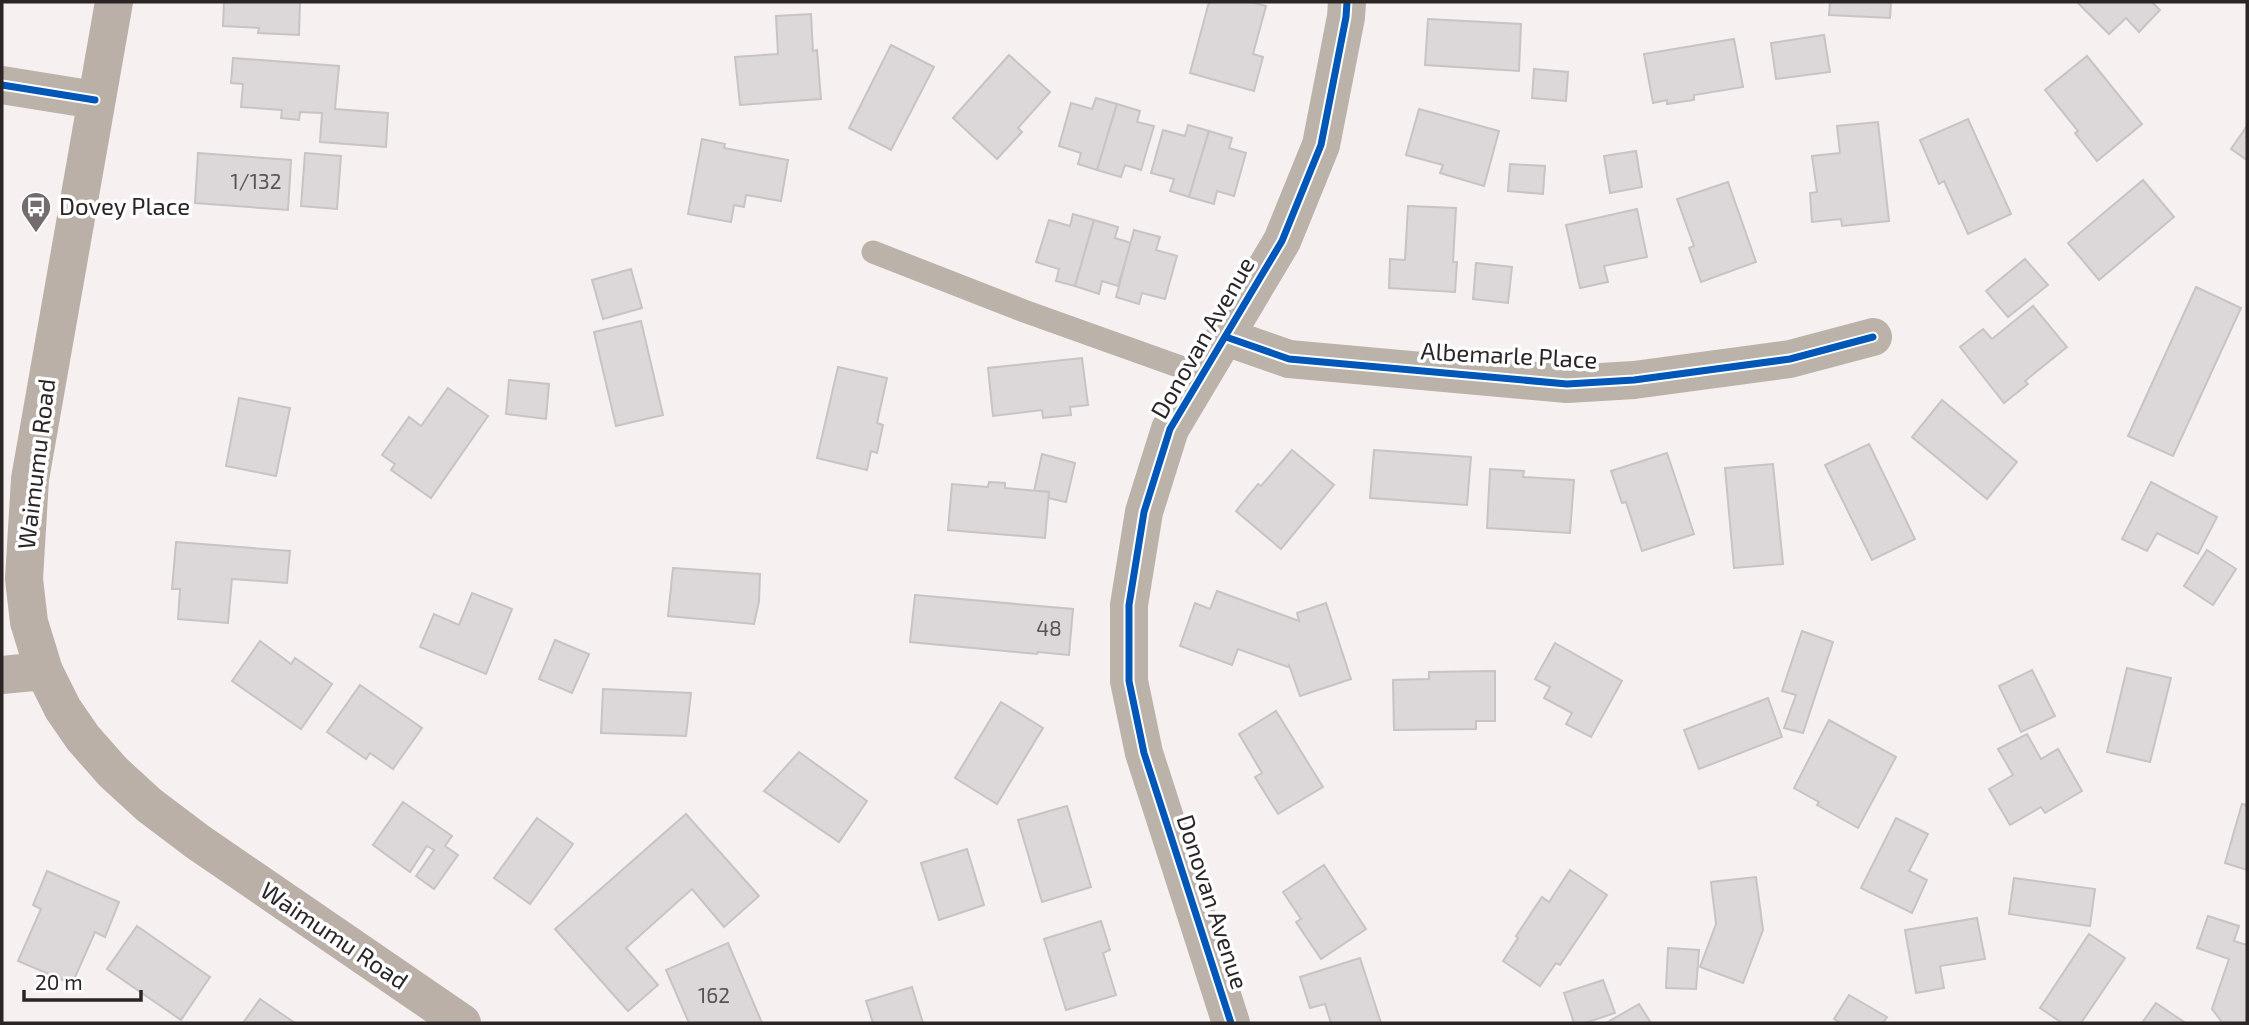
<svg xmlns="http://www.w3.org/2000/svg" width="2249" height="1025" font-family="'Exo 2',sans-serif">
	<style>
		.building { fill: #dcd7d8; stroke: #c8c3c4; stroke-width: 2 }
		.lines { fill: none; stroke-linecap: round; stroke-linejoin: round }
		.lane { stroke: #bbb2a9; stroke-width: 23 }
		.street { stroke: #bbb2a9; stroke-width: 38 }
		.secondary { stroke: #bab0a8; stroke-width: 38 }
		.cycleway-casing { stroke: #fefefe; stroke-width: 11 }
		.cycleway { stroke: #0057b8; stroke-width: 7 }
		.labels { text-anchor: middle; stroke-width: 7; stroke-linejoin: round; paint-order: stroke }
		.number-label { font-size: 21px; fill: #595454 }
		.poi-label { font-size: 24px; fill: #2b2625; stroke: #fefefe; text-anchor: start }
		.street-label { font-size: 24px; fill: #2b2625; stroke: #fefefe }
	</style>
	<rect width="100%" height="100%" fill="#f6f0f0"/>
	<g class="building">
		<path d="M224,2h76l-1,33 -41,-2 1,-5 -36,-2z"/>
		<path d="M1209,2h42l15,4 -13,48 10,3 -9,34 -64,-18z"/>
		<path d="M1830,2h61l-1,16 -61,-3z"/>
		<path d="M2077,2h75l8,8 -21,22 -13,-14 -17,16z"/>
		<path d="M811,14l2,37 4,-1 4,49 -81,6 -5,-48 43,-3 -2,-38z"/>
		<path d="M1428,19l93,5 -2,47 -94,-6z"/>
		<path d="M1824,35l6,37 -54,7 -5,-36z"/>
		<path d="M1734,39l9,48 -49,8v5l-27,4v-4l-14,3 -9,-49z"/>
		<path d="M891,45l43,22 -43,83 -42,-22z"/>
		<path d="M1009,55l41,37 -32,36 4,4 -25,27 -44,-41z"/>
		<path d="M2087,56l55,68 -45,37 -22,-28 3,-2 -33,-41z"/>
		<path d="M233,58l106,8 -4,43 53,4 -2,34 -66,-5 2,-29 -22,-1 -1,8 -18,-2 1,-8 -41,-3 2,-23 -12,-1z"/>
		<path d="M1534,69l34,3 -2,29 -34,-3z"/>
		<path d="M1096,98l21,6 -20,66 -19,-6 3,-11 -22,-7 12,-43 21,6z"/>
		<path d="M1117,104l23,7 -3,11 17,4 -13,44 -16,-5 -4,12 -24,-7z"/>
		<path d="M1419,109l80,22 -15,55 -44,-13 3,-8 -37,-10z"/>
		<path d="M1968,119l43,95 -43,20 -24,-53 -5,3 -19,-44z"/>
		<path d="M1878,122l11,99 -47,5 -1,-7 -29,3 -2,-29 7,-1 -5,-36 28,-3 -3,-27z"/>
		<path d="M1188,125l21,6 -20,66 -19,-6 4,-12 -23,-6 12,-43 22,6z"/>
		<path d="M2247,126v34l-16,-11z"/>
		<path d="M1209,131l23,7 -3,10 17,5 -12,43 -17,-5 -3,13 -25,-7z"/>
		<path d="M702,139l23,5 -1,4 64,12 -7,41 -35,-6 -2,12 -10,-2 -3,17 -43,-8z"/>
		<path d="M1636,151l6,36 -32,6 -6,-37z"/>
		<path d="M198,153l93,7 -3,50 -93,-7z"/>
		<path d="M305,153l36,3 -4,53 -36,-3z"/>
		<path d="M1510,164l35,2 -2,28 -35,-3z"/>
		<path d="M2143,180l31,37 -75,63 -31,-37z"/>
		<path d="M1728,182l28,80 -55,20 -12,-34 5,-2 -17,-47z"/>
		<path d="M1408,206l48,2 -3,54h4l-2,30 -66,-4 1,-29 15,1z"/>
		<path d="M1637,209l10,48 -43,9 4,16 -28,6 -14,-63z"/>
		<path d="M1073,214l21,6 -19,66 -19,-5 3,-12 -23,-7 13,-42 21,6z"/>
		<path d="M1094,220l24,7 -3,11 16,5 -13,43 -16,-5 -3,13 -24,-8z"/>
		<path d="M1134,230l26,7 -4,13 21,6 -12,43 -23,-6 -3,11 -23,-7z"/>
		<path d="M2025,259l23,26 -40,32 -22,-26z"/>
		<path d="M1476,263l36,4 -4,36 -35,-4z"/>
		<path d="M631,269l11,39 -39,11 -11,-39z"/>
		<path d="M2196,287l45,21 -68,148 -45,-20z"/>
		<path d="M2033,306l34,41 -42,34 3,3 -24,19 -44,-56 23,-18 9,10z"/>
		<path d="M641,321l22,94 -47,11 -22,-94z"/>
		<path d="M1082,358l6,47 -18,2 1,8 -28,3 -1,-8 -49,6 -5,-48z"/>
		<path d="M838,367l49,11 -10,45 6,2 -6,28 -6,-2 -4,19 -50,-12z"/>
		<path d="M509,380l40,4 -3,35 -40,-5z"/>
		<path d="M448,388l40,28 -57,82 -40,-28 4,-6 -13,-9 27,-38 12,9z"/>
		<path d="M239,398l51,10 -14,68 -50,-10z"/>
		<path d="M1942,400l75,62 -30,37 -75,-62z"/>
		<path d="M1869,444l46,95 -43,21 -47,-95z"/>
		<path d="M1292,450l42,35 -53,64 -45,-38 22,-27 3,2z"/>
		<path d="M1374,450l97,7 -4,48 -97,-7z"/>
		<path d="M1667,453l27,81 -52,17 -16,-49 -4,1 -11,-32z"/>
		<path d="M1042,454l33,9 -9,39 -18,-4 1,-6 -15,-1z"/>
		<path d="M1773,464l10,100 -49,4 -9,-100z"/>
		<path d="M1490,469l34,2 -1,6 51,3 -4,53 -83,-5z"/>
		<path d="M989,482l16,1v5l44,4 -4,46 -97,-8 4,-46 36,3z"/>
		<path d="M2151,482l66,35 -19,37 -41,-21 -10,18 -25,-12z"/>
		<path d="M176,542l114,9 -3,32 -55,-4 -4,44 -50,-4 2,-30h-8z"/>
		<path d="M2207,550l29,19 -23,36 -29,-19z"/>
		<path d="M673,568l87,6 -1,27 -5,23 -86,-8z"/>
		<path d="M1217,591l82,30 -2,-8 29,-10 25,76 -51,17 -11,-31 -1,2 -50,-18 -6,16 -52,-19 15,-43 15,6z"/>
		<path d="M472,593l40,16 -26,65 -66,-27 14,-33 25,11z"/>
		<path d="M915,595l158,14 -4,46 -31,-3 -1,2 -127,-12z"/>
		<path d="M1802,631l31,11 -30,91 -19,-5 12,-33 -14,-4z"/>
		<path d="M555,640l34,14 -17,39 -33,-14z"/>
		<path d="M260,641l31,23 4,-6 37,26 -31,45 -69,-48z"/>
		<path d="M1555,643l67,38 -31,56 -25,-13 6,-11 -28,-15 6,-11 -15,-8z"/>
		<path d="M2127,668l44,10 -21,84 -43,-10z"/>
		<path d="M2032,670l23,46 -34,16 -22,-46z"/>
		<path d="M1495,671v50h-19v8l-82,1 -1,-50 36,-1v-7z"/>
		<path d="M360,685l62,43 -29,41 -23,-16 -4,6 -39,-27z"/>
		<path d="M603,689l88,4 -5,43 -85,-3z"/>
		<path d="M1768,698l14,39 -83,32 -15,-39z"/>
		<path d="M1001,702l42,26 -46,76 -42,-26z"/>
		<path d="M1276,711l47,76 -45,27 -23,-37 7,-4 -23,-39z"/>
		<path d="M1829,720l67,37 -38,71 -41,-23 2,-3 -25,-14z"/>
		<path d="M2027,734l14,25 17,-10 24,42 -37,22 -4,-6 -31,18 -21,-36 24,-14 -15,-26z"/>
		<path d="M799,752l68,49 -28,41 -75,-51z"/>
		<path d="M403,802l49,34 -7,10 13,9 -24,34 -18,-13 18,-26 -7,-4 -17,26 -37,-27z"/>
		<path d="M2242,804l5,1v65l-22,-7z"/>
		<path d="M1067,806l24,81 -49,15 -24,-82z"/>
		<path d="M686,814l73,82 -35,31 -32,-38 -66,59 32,37 -30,26 -73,-82z"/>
		<path d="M537,818l36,26 -43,60 -36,-26z"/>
		<path d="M1896,818l32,16 -19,37 18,9 -15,33 -51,-25z"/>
		<path d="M967,849l17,56 -45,15 -18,-57z"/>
		<path d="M1324,865l42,64 -45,30 -25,-37 5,-3 -18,-27z"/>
		<path d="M1570,870l37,25 -47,70 -4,-2 -16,23 -37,-25 15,-23 -2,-2 26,-39 7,5z"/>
		<path d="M47,871l72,31 -14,35 -10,-5 -23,52 -54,-23 23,-52 -8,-4z"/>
		<path d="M1756,877l7,53 -20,53 -43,-16 16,-43 -5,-42z"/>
		<path d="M2014,878l81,11 -5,37 -81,-12z"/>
		<path d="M2208,916l31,10 -5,15 13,4v78l-25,-1 -10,-13 17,-50 -32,-11z"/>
		<path d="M1977,918l8,41 -45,7 4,22 -28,5 -11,-63z"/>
		<path d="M1101,921l9,29 -7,3 13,42 -50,15 -22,-71z"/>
		<path d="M137,926l73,51 -29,43 -74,-51z"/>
		<path d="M2089,934l36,24 -44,65h-19l-22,-15z"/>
		<path d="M728,943l34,80h-73l-23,-53z"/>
		<path d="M1668,948l31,2 -3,39 -30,-1z"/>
		<path d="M1360,958l21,65h-50l-6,-19 -15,4 -10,-31z"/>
		<path d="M1603,980l12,33 -30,10h-11l-10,-30z"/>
		<path d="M912,987l11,36h-50l-7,-22z"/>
		<path d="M1849,995l38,22 -4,6h-42l-7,-4z"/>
		<path d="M260,999l35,24h-52z"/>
		<path d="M2156,1003l28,19 -1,1h-41z"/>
		<path d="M1639,1004l12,19h-45z"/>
	</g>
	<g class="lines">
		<path class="lane" d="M873,252l151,59 179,64"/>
		<g class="street">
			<path d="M2,85l93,15"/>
			<path d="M1226,337l63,22 278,25 67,-4 156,-21 83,-22"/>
			<path d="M1231,1023l-87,-270 -15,-72v-76l15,-93 26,-83 112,-188 39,-96 25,-128 1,-15"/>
		</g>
		<g class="secondary">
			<path d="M114,2l-84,477 -6,100 5,43 15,49 19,38 20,29 30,34 36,33 49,37 264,181"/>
			<path d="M2,675l42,-4"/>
		</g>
		<g class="cycleway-casing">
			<g id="cycleway">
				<path d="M2,85l93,15"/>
				<path d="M1226,337l63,22 278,25 67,-4 156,-21 83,-22"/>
				<path d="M1231,1023l-87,-270 -15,-72v-76l15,-93 26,-83 112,-188 39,-96 25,-128 1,-15"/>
			</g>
		</g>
		<use href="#cycleway" class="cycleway"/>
	</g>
	<defs>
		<g id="bus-pin" transform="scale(1.575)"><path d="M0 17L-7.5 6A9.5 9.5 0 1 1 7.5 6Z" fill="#726d6c" stroke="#fefefe"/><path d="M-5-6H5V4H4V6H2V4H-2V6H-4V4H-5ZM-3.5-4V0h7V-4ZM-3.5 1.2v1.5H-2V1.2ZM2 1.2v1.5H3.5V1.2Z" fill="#fff"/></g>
	</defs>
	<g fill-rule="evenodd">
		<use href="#bus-pin" x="36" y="207"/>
	</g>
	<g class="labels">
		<g class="number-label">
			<text x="256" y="189">1/132</text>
			<text x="1049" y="636">48</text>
			<text x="714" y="1003">162</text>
		</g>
		<g class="poi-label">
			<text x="59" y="215">Dovey Place</text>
		</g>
		<g class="street-label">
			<text transform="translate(1203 338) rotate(-60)" y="8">Donovan Avenue</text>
			<text transform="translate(1509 356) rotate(3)" y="8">Albemarle Place</text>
			<text transform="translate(37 464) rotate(-83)" y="8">Waimumu Road</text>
			<text transform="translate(1212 902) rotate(72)" y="8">Donovan Avenue</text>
			<text transform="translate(334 936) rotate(34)" y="8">Waimumu Road</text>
		</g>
	</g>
	<rect width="2249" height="1025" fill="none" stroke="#2b2625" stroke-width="7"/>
	<path d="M24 990v10h117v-10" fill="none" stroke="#2b2625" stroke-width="3.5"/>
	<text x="35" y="990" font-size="21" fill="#2b2625" stroke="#fefefe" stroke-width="5" paint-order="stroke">20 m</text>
</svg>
